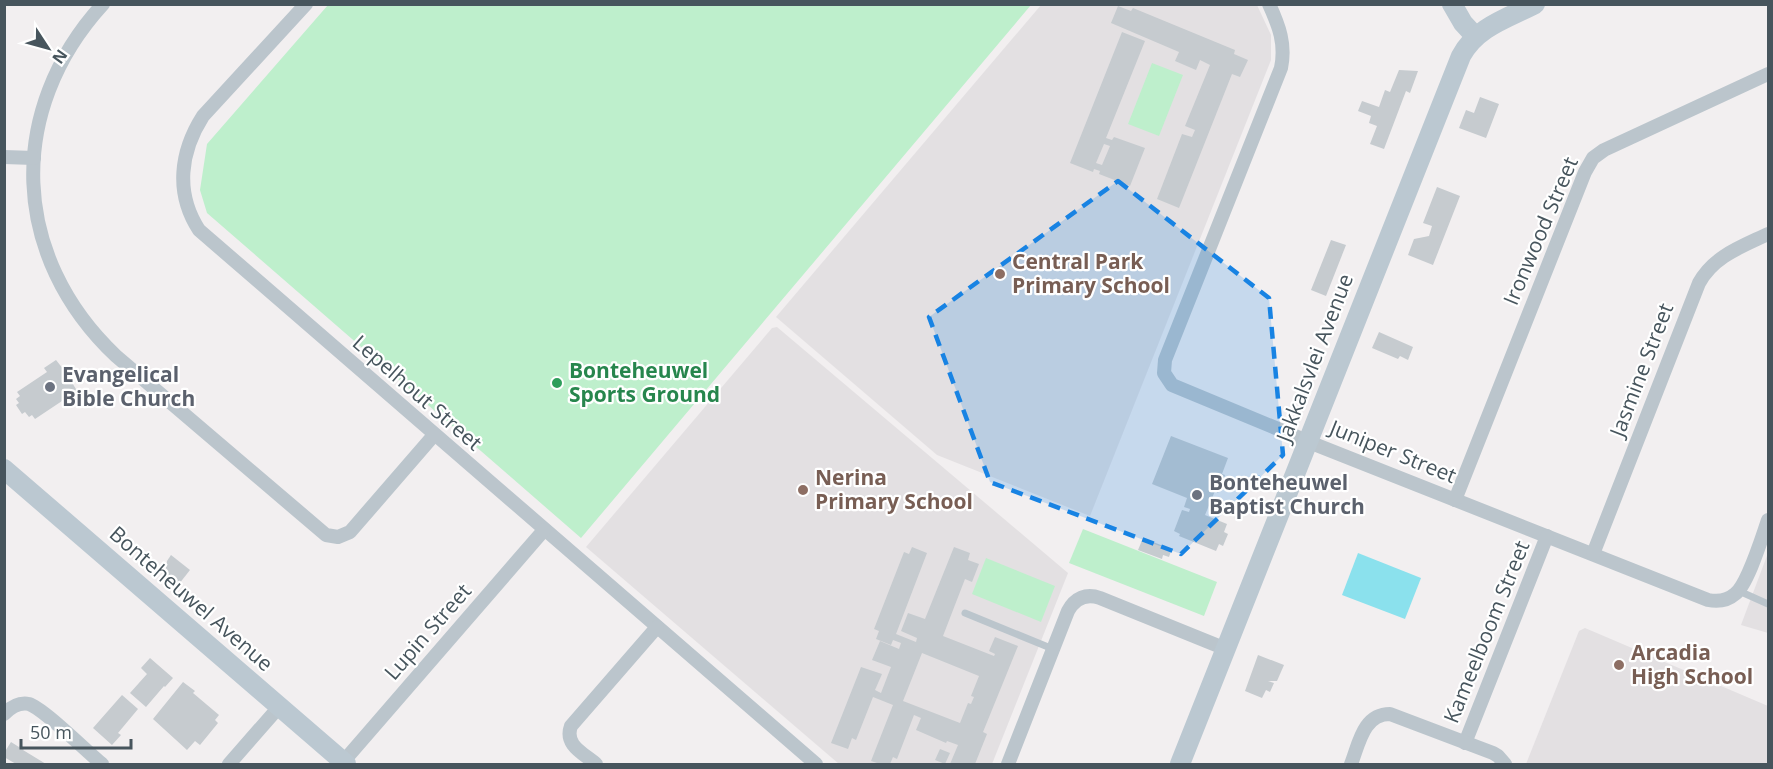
<svg xmlns="http://www.w3.org/2000/svg" width="1773" height="769" font-family="'Open Sans',sans-serif">
	<style>
		.education { fill: #e3e0e2 }
		.green { fill: #beefcc }
		.water { fill: #8be1ed }
		.building { fill: #c6cbcf; fill-rule: evenodd }
		.lines { fill: none; stroke-linecap: round; stroke-linejoin: round }
		.lane { stroke: #bbc5cc; stroke-width: 7 }
		.street { stroke: #bbc5cc; stroke-width: 14 }
		.secondary { stroke: #bbc8d1; stroke-width: 20 }
		.marked { fill: #1883e3; fill-opacity: 0.2; stroke: #1883e3; stroke-width: 4.5; stroke-dasharray: 12 8; stroke-linejoin: round }
		.education-dot { fill: #8d6e63; stroke: #fff; stroke-width: 2 }
		.leisure-dot { fill: #2e9e5b; stroke: #fff; stroke-width: 2 }
		.worship-dot { fill: #6b7280; stroke: #fff; stroke-width: 2 }
		.labels { text-anchor: middle; stroke-width: 4.5; stroke-linejoin: round; paint-order: stroke }
		.street-label { font-size: 21px; fill: #47555d; stroke: #fff }
		.education-label { font-size: 21px; font-weight: bold; fill: #785e54; stroke: #fff; text-anchor: start }
		.leisure-label { font-size: 21px; font-weight: bold; fill: #27864d; stroke: #fff; text-anchor: start }
		.worship-label { font-size: 21px; font-weight: bold; fill: #5b616d; stroke: #fff; text-anchor: start }
	</style>
	<rect width="100%" height="100%" fill="#f2eff0"/>
	<g class="education">
		<path d="M1041,5h216l14,30v25l-181,456 -153,-61 -161,-138z"/>
		<path d="M777,327l291,246 -76,191h-153l-253,-217 186,-219z"/>
		<path d="M1768,553v80l-27,-8z"/>
		<path d="M1585,628l183,78v58h-242l53,-133z"/>
	</g>
	<g class="green">
		<path d="M328,5v-1l703,1 -450,533 -374,-325 -7,-23 7,-46z"/>
		<path d="M1152,63l31,12 -24,61 -31,-12z"/>
		<path d="M1083,529l134,53 -13,34 -135,-53z"/>
		<path d="M986,558l69,28 -14,36 -69,-28z"/>
	</g>
	<path class="water" d="M1358,553l63,25 -16,41 -63,-24z"/>
	<g class="building">
		<path d="M1118,6l13,5 2,-3 102,42 -1,4 14,6 -8,17 -8,-3 -53,134 -22,-9 25,-65 10,3 3,-7 -10,-4 25,-61 -10,-5 -4,10 -21,-9 4,-9 -68,-29z"/>
		<path d="M1122,32l23,9 -39,97 6,2 2,-3 31,11 -15,38 -31,-12 1,-3 -6,-2 -1,3 -23,-9zM1104,144l6,2 -8,19 -6,-2z"/>
		<path d="M1399,70l19,1 -8,22 -4,-2 -22,58 -14,-5 7,-18 -8,-3 2,-7 -13,-5 4,-10 17,6 6,-17 5,2z"/>
		<path d="M1480,97l19,7 -13,34 -27,-10 7,-18 8,3z"/>
		<path d="M1437,187l23,9 -27,69 -25,-10 6,-16 15,-3 3,-10 -9,-3z"/>
		<path d="M1331,240l15,5 -20,51 -15,-6z"/>
		<path d="M1379,332l34,15 -5,13 -8,-4 -2,3 -26,-11z"/>
		<path d="M56,360l16,20 -1,1 8,13 -12,8 -2,-3 -30,20 -3,-4 -3,2 -4,-5 -3,2 -6,-9 3,-2 -3,-4 4,-3 -3,-4 30,-20 -3,-4z"/>
		<path d="M1171,436l57,22 -6,16 3,1 -7,18 -3,-2 -10,24 22,9 -3,8 4,2 -5,12 -4,-2 -3,7 -37,-15 1,-2 -6,-3 8,-21 7,2 1,-3 -6,-2 3,-9 -35,-14z"/>
		<path d="M1143,538l23,9v2l5,2 -2,6 -6,-2 -1,4 -24,-9z"/>
		<path d="M912,547l15,6 -31,81 20,8 1,-4 -16,-7 7,-18 17,6 29,-72 16,6 -2,7 11,4 -7,18 -7,-3 -22,57 51,20 1,-2 -6,-3 6,-14 23,9 -35,86 4,2 -12,30h-25l8,-19 -11,-4 -1,2 -30,-13 5,-12 -7,-3 -17,44 -4,-2 -3,7h-10l-9,-3 22,-56 -20,-8 -17,43 -4,-2 -4,11 -17,-6 30,-76 21,7 -7,16 6,3 10,-26 -19,-7 8,-19 19,8 2,-6 -8,-3 -2,5 -15,-6 3,-8 -5,-2 30,-77 5,2zM922,653l57,23 -8,20 3,1 -3,7 -3,-1 -8,20 -57,-22z"/>
		<path d="M171,555l19,15 -11,14 -14,-10 2,-13z"/>
		<path d="M1258,655l26,10 -7,16h-9l6,2 -4,9 -4,-2 -4,8 -17,-7z"/>
		<path d="M150,658l23,20 -8,9 -1,-1 -18,21 -16,-14 17,-19 -6,-6z"/>
		<path d="M183,682l12,9 -2,2 26,22 -4,5 3,3 -18,22 -5,-4 -8,9 -34,-31z"/>
		<path d="M122,695l16,14 -20,24 3,2 -9,10 -19,-17z"/>
		<path d="M11,742l8,5 1,-2 5,3 -2,2 23,14h-30l-12,-7v-4z"/>
		<path d="M940,749l10,4 -5,11 -10,-4z"/>
	</g>
	<g class="lines">
		<g class="lane">
			<path d="M1739,591l29,13"/>
			<path d="M965,613l88,36"/>
		</g>
		<g class="street">
			<path d="M103,4c-98,107 -92,253 13,352l210,179 12,2 12,-5 84,-97"/>
			<path d="M306,4l-103,112c-23,36 -28,77 -4,114l617,534"/>
			<path d="M1269,4c10,22 17,40 12,64l-116,292 -1,13 8,12 147,61 389,154c10,2 19,1 27,-6 13,-10 27,-57 33,-74"/>
			<path d="M4,157l30,1"/>
			<path d="M1455,500l130,-328 8,-14 11,-8 164,-76"/>
			<path d="M1593,554l106,-271c15,-27 42,-36 69,-49"/>
			<path d="M4,714c7,-7 15,-12 25,-10 14,4 59,49 73,60"/>
			<path d="M1465,743l82,-207"/>
			<path d="M343,762l201,-232"/>
			<path d="M229,764l50,-57"/>
			<path d="M596,764c-13,-11 -32,-19 -25,-38l86,-99"/>
			<path d="M1008,764l60,-153c7,-13 18,-18 32,-13l126,51"/>
			<path d="M1351,764c8,-20 12,-50 39,-50l103,39 5,3 7,8"/>
		</g>
		<g class="secondary">
			<path d="M1452,4l11,19 12,13"/>
			<path d="M4,469l342,295"/>
			<path d="M1180,764l281,-708c15,-29 47,-38 74,-52"/>
		</g>
	</g>
	<path class="marked" d="M1118,181l151,117 14,157 -102,99 -191,-72 -61,-165z"/>
	<g class="education-dot">
		<circle cx="1000" cy="274" r="6"/>
		<circle cx="803" cy="490" r="6"/>
		<circle cx="1619" cy="665" r="6"/>
	</g>
	<circle class="leisure-dot" cx="557" cy="383" r="6"/>
	<g class="worship-dot">
		<circle cx="50" cy="387" r="6"/>
		<circle cx="1197" cy="495" r="6"/>
	</g>
	<g class="labels">
		<g class="street-label">
			<text transform="translate(1541 231) rotate(-67)" y="7">Ironwood Street</text>
			<text transform="translate(1315 358) rotate(-69)" y="7">Jakkalsvlei Avenue</text>
			<text transform="translate(1642 370) rotate(-69)" y="7">Jasmine Street</text>
			<text transform="translate(417 393) rotate(41)" y="7">Lepelhout Street</text>
			<text transform="translate(1393 452) rotate(22)" y="7">Juniper Street</text>
			<text transform="translate(191 599) rotate(41)" y="7">Bonteheuwel Avenue</text>
			<text transform="translate(428 632) rotate(-49)" y="7">Lupin Street</text>
			<text transform="translate(1487 632) rotate(-68)" y="7">Kameelboom Street</text>
		</g>
		<g class="education-label">
			<text x="1012" y="269">Central Park<tspan x="1012" dy="24">Primary School</tspan></text>
			<text x="815" y="485">Nerina<tspan x="815" dy="24">Primary School</tspan></text>
			<text x="1631" y="660">Arcadia<tspan x="1631" dy="24">High School</tspan></text>
		</g>
		<g class="leisure-label">
			<text x="569" y="378">Bonteheuwel<tspan x="569" dy="24">Sports Ground</tspan></text>
		</g>
		<g class="worship-label">
			<text x="62" y="382">Evangelical<tspan x="62" dy="24">Bible Church</tspan></text>
			<text x="1209" y="490">Bonteheuwel<tspan x="1209" dy="24">Baptist Church</tspan></text>
		</g>
	</g>
	<rect width="1773" height="769" fill="none" stroke="#47555d" stroke-width="12"/>
	<g transform="translate(48 48) rotate(126)" stroke="#ffffff" stroke-width="4.5" paint-order="stroke">
	<path d="M0-4.5L10 22L0 15L-10 22Z" fill="#47555d"/>
	<text y="-9" font-size="16" font-weight="bold" text-anchor="middle" fill="#47555d">N</text>
	</g>
	<path d="M21 739v9h110v-9" fill="none" stroke="#47555d" stroke-width="3"/>
	<text x="30" y="739" font-size="18" fill="#47555d" stroke="#ffffff" stroke-width="4.5" paint-order="stroke">50 m</text>
</svg>
